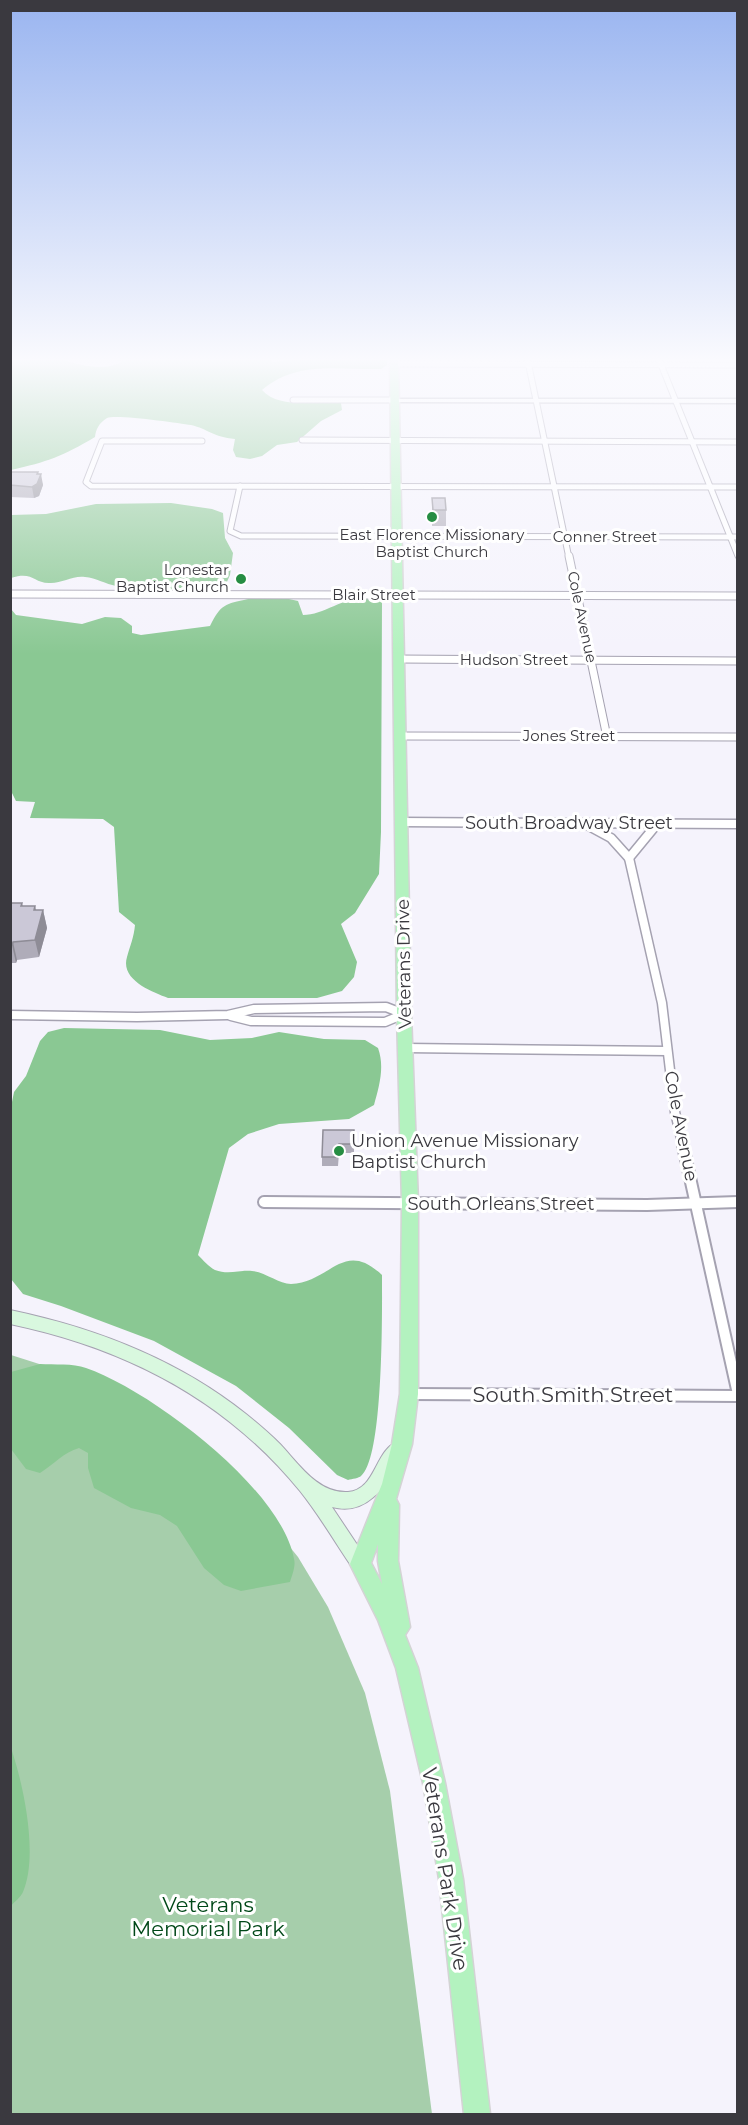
<svg xmlns="http://www.w3.org/2000/svg" width="748" height="2125" font-family="Montserrat,sans-serif">
	<style>
		.green { fill: #a6ceab }
		.forest { fill: #8ac893 }
		.lines { fill: none; stroke-linecap: round; stroke-linejoin: round }
		.minor-far3-casing { stroke: #a5a2b1; stroke-width: 7 }
		.minor-far2-casing { stroke: #a5a2b1; stroke-width: 9 }
		.minor-far1-casing { stroke: #a5a2b1; stroke-width: 11 }
		.minor-casing { stroke: #a5a2b1; stroke-width: 14 }
		.tertiary-casing { stroke: #a5a2b1; stroke-width: 3 }
		.secondary-casing { stroke: #a5a2b1; stroke-width: 2 }
		.primary-casing { stroke: #d4d3d5; stroke-width: 3 }
		.minor-far3 { stroke: #fff; stroke-width: 5 }
		.minor-far2 { stroke: #fff; stroke-width: 7 }
		.minor-far1 { stroke: #fff; stroke-width: 8 }
		.minor { stroke: #fff; stroke-width: 10 }
		.tertiary { fill: #fff; fill-rule: evenodd }
		.secondary { fill: #d9f8df; fill-rule: evenodd }
		.primary { fill: #b3f2bf; fill-rule: evenodd }
		.wall { fill: #afacb9 }
		.shaded-wall { fill: #8e8c96 }
		.building { fill: #cbc8d7; stroke: #8e8c96; stroke-width: 1.5 }
		.poi-dot { fill: #268d43; stroke: #fff; stroke-width: 2 }
		.labels { text-anchor: middle; stroke-width: 6; stroke-linejoin: round; paint-order: stroke }
		.far-poi-label { font-size: 15px; fill: #3a393f; stroke: #fff }
		.far-street-label { font-size: 15px; fill: #3a393f; stroke: #fff }
		.street-label { font-size: 18px; fill: #3a393f; stroke: #fff }
		.poi-label { font-size: 18px; fill: #3a393f; stroke: #fff; text-anchor: start }
		.near-street-label { font-size: 21px; fill: #3a393f; stroke: #fff }
		.near-park-label { font-size: 21px; fill: #004818; stroke: #fff }
	</style>
	<rect width="100%" height="100%" fill="#f5f3fc"/>
	<path class="green" d="M11,1355l47,15 200,138 40,49 30,50 37,86 25,98 42,323h-421z"/>
	<g class="forest">
		<path d="M10,357h53l1,3c17,6 41,11 58,2l-12,-4 -28,-1h186l5,5c37,-4 78,-11 114,-2v5l-6,4c-43,1 -84,-9 -119,21 18,20 54,10 79,13l1,7 -21,11 -24,21 -20,3 -15,11 -12,3 -14,-2 -3,-7 2,-11c-22,-2 -27,-10 -44,-14 -13,-2 -75,-11 -84,-7 -8,5 -11,11 -12,19 -32,19 -48,25 -84,33z"/>
		<path d="M171,503l41,6 11,4 2,25 8,15 -3,22 -4,9c-31,7 -79,10 -110,2 -10,-2 -20,-8 -31,-9 -12,-2 -24,7 -36,6 -16,0 -16,-12 -38,-5v-63l35,-1 50,-10z"/>
		<path d="M248,599h41l9,2 5,14c26,0 52,-29 79,-13l-1,230 -2,42 -24,39 -14,11 16,38 -3,15 -12,14 -25,7h-149c-16,-6 -48,-18 -41,-41 3,-11 7,-20 8,-32l-16,-13 -5,-85 -11,-8 -73,-1 5,-16 -19,-1 -5,-10v-182l5,6 66,9 23,-7 16,1 11,8v7l9,2 69,-9c11,-22 15,-22 38,-27z"/>
		<path d="M64,1028l96,2 50,10 42,-2 27,-6 45,7 41,1 13,8c7,19 1,39 -4,57l-25,14 -70,5 -31,10 -19,14 -31,107c5,5 11,12 17,15 13,5 24,0 37,1 13,1 27,13 39,13 39,-1 52,-46 91,-9 0,33 2,183 -21,201 -2,2 -9,3 -13,4l-11,-5 -48,-47 -53,-42 -82,-45 -93,-35 -38,-12 -12,-15v-172l3,-15 12,-16 14,-35 8,-9z"/>
		<path d="M40,1364c14,1 33,-1 46,4 64,22 196,121 208,191 2,7 -2,16 -4,23l-49,9 -17,-6 -20,-17 -27,-42 -17,-11 -29,-7 -37,-20 -6,-20v-15l-9,-5c-15,4 -26,17 -39,25l-14,-4 -15,-20v-77z"/>
		<path d="M10,1745c13,37 29,110 13,147 -2,5 -9,10 -12,14z"/>
	</g>
	<g class="lines">
		<g class="minor-far3-casing">
			<g id="minor-far3">
				<path d="M527,357l42,201"/>
				<path d="M658,357l80,199"/>
				<path d="M394,364l344,1"/>
				<path d="M293,400h101"/>
				<path d="M302,440l436,2"/>
				<path d="M202,441h-100l-16,41 5,4 647,1"/>
				<path d="M240,486l-10,45 11,5 497,1"/>
			</g>
		</g>
		<g class="minor-far2-casing">
			<g id="minor-far2">
				<path d="M569,556l38,181"/>
				<path d="M10,594l728,2"/>
				<path d="M398,659l340,2"/>
				<path d="M400,736l338,1"/>
			</g>
		</g>
		<g class="minor-far1-casing">
			<g id="minor-far1">
				<path d="M401,822l337,2"/>
				<path d="M657,824l-28,34 33,145 13,109 8,35"/>
				<path d="M587,825l24,13 18,20"/>
				<path d="M10,1015l127,2 91,-2 26,-6 132,-2 18,7"/>
				<path d="M231,1016l20,5 134,1 19,-8"/>
				<path d="M406,1048l261,3"/>
			</g>
		</g>
		<g class="minor-casing">
			<g id="minor">
				<path d="M683,1146l55,248"/>
				<path d="M264,1202l383,3 91,-3"/>
				<path d="M409,1394l329,2"/>
			</g>
		</g>
		<g class="tertiary-casing">
			<path id="tertiary" d="M392,399h346v4l-344,-1 -2,-1z"/>
		</g>
		<g class="secondary-casing">
			<path id="secondary" d="M10,1310c86,18 167,49 236,104 11,9 23,19 34,30 18,19 38,50 68,48 28,-2 27,-42 49,-50l6,2 3,6 -3,6c-16,26 -33,61 -71,51l34,51 3,6 -3,6 -6,3 -6,-3c-18,-26 -34,-54 -54,-79 -75,-92 -175,-143 -290,-167z"/>
		</g>
		<g class="primary-casing">
			<path id="primary" d="M390,357h8l13,657 7,189v191l-6,50 -16,55 3,6 -1,56 12,66 -5,8 13,33 27,115 18,96 27,235h-26l-25,-235 -16,-96 -27,-115 -18,-48 -28,-56 32,-80 10,-40 8,-50 2,-191 -5,-189zM378,1544v17l4,23 -11,-21z"/>
		</g>
		<use href="#minor-far3" class="minor-far3"/>
		<use href="#minor-far2" class="minor-far2"/>
		<use href="#minor-far1" class="minor-far1"/>
		<use href="#minor" class="minor"/>
		<use href="#tertiary" class="tertiary"/>
		<use href="#secondary" class="secondary"/>
		<use href="#primary" class="primary"/>
	</g>
	<g class="wall">
		<path d="M10,472l29,2 4,11 -4,11 -5,2 -24,-1z"/>
		<path d="M432,498l14,12v16h-14z"/>
		<path d="M10,903h12l1,3 13,4h7l4,18 -8,29 -22,3 -1,3h-6z"/>
		<path d="M354,1130v23h-15l-1,13h-16v-9z"/>
	</g>
	<g class="shaded-wall">
		<path d="M38,472l1,6 2,-4 2,11 -4,11 -5,2 -2,-11z"/>
		<path d="M35,906l4,17 4,-13 4,18 -8,29 -4,-17 -1,-30z"/>
		<path d="M13,942l4,18 -1,3 -4,-18z"/>
	</g>
	<g class="building">
		<path d="M10,472h28l-1,2h4l-4,10 -5,3 -22,-2z"/>
		<path d="M432,498h13l1,12h-13z"/>
		<path d="M10,903h12l-1,3h14l-1,4h9l-8,30 -22,2 -1,3h-2z"/>
		<path d="M323,1130h31v14h-15l-1,13h-16z"/>
	</g>
	<linearGradient id="sky" x2="0" y2="1"><stop stop-color="#9ab5f0"/><stop offset="0.55" stop-color="#fafafe"/><stop offset="1" stop-color="#fafafe" stop-opacity="0"/></linearGradient>
	<rect width="748" height="654" fill="url(#sky)"/>
	<g class="poi-dot">
		<circle cx="432" cy="517" r="6"/>
		<circle cx="241" cy="579" r="6"/>
		<circle cx="339" cy="1151" r="6"/>
	</g>
	<g class="labels">
		<g class="far-poi-label">
			<text x="432" y="540">East Florence Missionary<tspan x="432" dy="17">Baptist Church</tspan></text>
			<text x="229" y="575" text-anchor="end">Lonestar<tspan x="229" dy="17">Baptist Church</tspan></text>
		</g>
		<g class="far-street-label">
			<text x="605" y="542">Conner Street</text>
			<text x="374" y="600">Blair Street</text>
			<text transform="translate(582 617) rotate(78)" y="5">Cole Avenue</text>
			<text x="514" y="665">Hudson Street</text>
			<text x="569" y="741">Jones Street</text>
		</g>
		<g class="street-label">
			<text x="569" y="829">South Broadway Street</text>
			<text transform="translate(404 964) rotate(-91)" y="6">Veterans Drive</text>
			<text transform="translate(681 1126) rotate(79)" y="6">Cole Avenue</text>
			<text x="501" y="1210">South Orleans Street</text>
		</g>
		<g class="poi-label">
			<text x="351" y="1147">Union Avenue Missionary<tspan x="351" dy="21">Baptist Church</tspan></text>
		</g>
		<g class="near-street-label">
			<text x="573" y="1402">South Smith Street</text>
			<text transform="translate(445 1869) rotate(81)" y="7">Veterans Park Drive</text>
		</g>
		<g class="near-park-label">
			<text x="208" y="1912">Veterans<tspan x="208" dy="24">Memorial Park</tspan></text>
		</g>
	</g>
	<rect width="748" height="2125" fill="none" stroke="#3a393f" stroke-width="24"/>
</svg>
